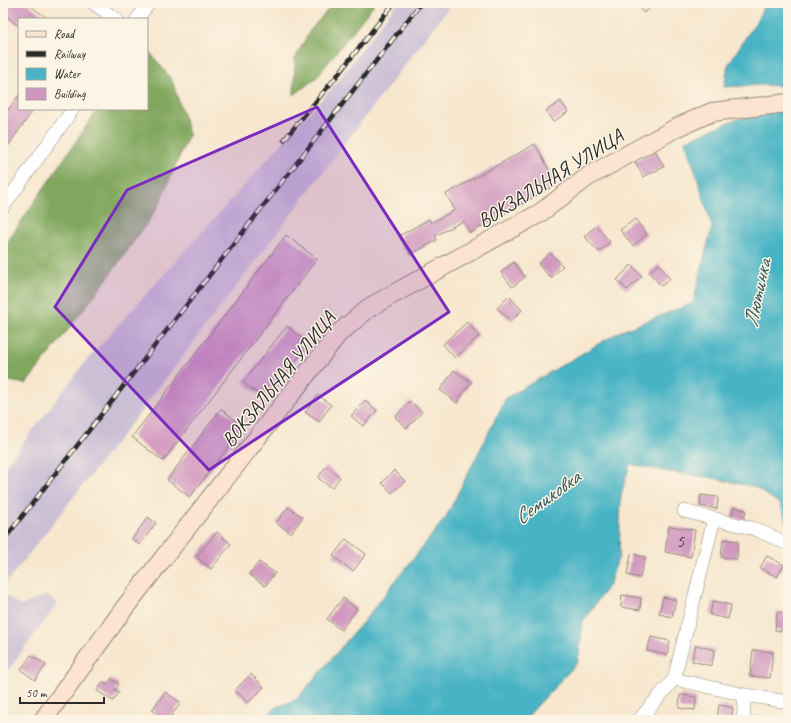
<svg xmlns="http://www.w3.org/2000/svg" width="791" height="723" font-family="Caveat,sans-serif">
	<style>
		.industrial { fill: #cbbfd5 }
		.forest { fill: #80a75d; stroke: #566944 }
		.water { fill: #47b3c5; stroke: #396f78 }
		.building { fill: #d096be }
		.lines { fill: none; stroke-linecap: round; stroke-linejoin: round }
		.street-casing { stroke: #91897c; stroke-width: 14 }
		.secondary-casing { stroke: #91897c; stroke-width: 20 }
		.street { stroke: #fff; stroke-width: 13 }
		.secondary { stroke: #fde4d1; stroke-width: 18 }
		.rail-casing { stroke: #2b2b2b; stroke-width: 4.5 }
		.rail { stroke: #fcf5e5; stroke-width: 3; stroke-dasharray: 9; stroke-linecap: butt }
		.marked { fill: #7b2cbf; fill-opacity: 0.2; stroke: #7b2cbf; stroke-width: 3; stroke-linejoin: round }
		.labels { text-anchor: middle; stroke-width: 3; stroke-linejoin: round; paint-order: stroke }
		.number-label { font-size: 18px; fill: #544650 }
		.street-label { font-size: 20px; fill: #2b2b2b; stroke: #fcf5e5 }
		.water-label { font-size: 21px; font-style: italic; fill: #355b61; stroke: #fcf5e5 }
	</style>
	<rect width="100%" height="100%" fill="#fcf5e5"/>
	<filter id="ink" filterUnits="userSpaceOnUse"><feTurbulence type="fractalNoise" baseFrequency=".025" numOctaves="2"/><feDisplacementMap in="SourceGraphic" scale="8" xChannelSelector="R" yChannelSelector="G"/><feConvolveMatrix kernelMatrix="1 2 1 2 8 2 1 2 1" color-interpolation-filters="sRGB"/></filter>
	<filter id="wash" filterUnits="userSpaceOnUse"><feTurbulence type="fractalNoise" baseFrequency=".012" numOctaves="4" result="noise"/><feDisplacementMap in="SourceGraphic" scale="16" xChannelSelector="R" yChannelSelector="G"/><feGaussianBlur stdDeviation="0.9" result="paint"/><feColorMatrix in="noise" values="0 0 0 0 0 0 0 0 0 0 0 0 0 0 0 0 0 1.4 0 .05"/><feComposite in="paint" operator="in"/></filter>
	<g filter="url(#wash)">
		<rect width="100%" height="100%" fill="#f7e7ce"/>
		<g class="industrial">
			<path d="M397,3h55l-311,408 -138,176v-118l83,-108 252,-280z"/>
			<path d="M46,595l12,8 -55,74v-77l3,-4 15,10z"/>
		</g>
		<g class="forest">
			<path d="M340,3h35l-59,75 -22,17 1,-36 14,-27 22,-26z"/>
			<path d="M148,50l24,30 17,54 -32,75 -53,74 -78,101 -23,-4v-132l95,-139h49z"/>
		</g>
		<g class="water">
			<path d="M765,3h23v83l-28,-1 -36,2 4,-22 31,-48z"/>
			<path d="M771,112h17v413l-8,-21 -25,-17 -47,-10 -44,-6 -34,-7 -9,31 -2,61 -10,29 -26,36 -5,41 -54,58h-260l10,-12 22,-8 67,-78 83,-105 60,-119 113,-66 74,-29 19,-76 -14,-48 -13,-38 49,-21z"/>
		</g>
		<g id="blocks">
			<g class="building">
				<path d="M4,3h23l21,16h-29v7l-16,-12z"/>
				<path d="M635,3h20l-11,10z"/>
				<path d="M19,95v14h15l-31,44v-36z"/>
				<path d="M561,101l7,11 -15,10 -7,-11z"/>
				<path d="M535,144l22,40 -87,49 -7,-12 -28,15 2,4 -27,15 -11,-19 30,-17 2,4 24,-13 -9,-16z"/>
				<path d="M655,150l9,17 -21,10 -8,-16z"/>
				<path d="M635,219l12,15 -14,12 -13,-16z"/>
				<path d="M596,226l14,16 -11,10 -15,-16z"/>
				<path d="M286,235l31,24 -154,202 -31,-24z"/>
				<path d="M550,253l13,13 -12,12 -13,-14z"/>
				<path d="M514,262l11,15 -13,10 -11,-15z"/>
				<path d="M659,264l11,15 -9,7 -12,-14z"/>
				<path d="M631,265l11,11 -15,14 -10,-10z"/>
				<path d="M509,296l13,14 -11,11 -14,-13z"/>
				<path d="M467,322l12,14 -24,22 -12,-14z"/>
				<path d="M287,326l22,18 -44,56 -22,-18z"/>
				<path d="M454,370l17,12 -14,21 -17,-13z"/>
				<path d="M318,395l13,10 -12,17 -14,-10z"/>
				<path d="M365,400l12,11 -14,15 -12,-10z"/>
				<path d="M410,401l12,11 -15,16 -12,-11z"/>
				<path d="M221,409l23,18 -54,70 -23,-17z"/>
				<path d="M326,466l14,11 -8,11 -14,-10z"/>
				<path d="M394,470l11,11 -13,12 -10,-10z"/>
				<path d="M701,495l17,2 -1,12 -17,-3z"/>
				<path d="M288,507l15,10 -12,16 -15,-10z"/>
				<path d="M734,507l12,3 -2,10 -13,-3z"/>
				<path d="M148,517l8,6 -16,22 -8,-6z"/>
				<path d="M669,526l26,4 -4,27 -26,-5z"/>
				<path d="M217,532l14,12 -20,25 -15,-12z"/>
				<path d="M346,539l20,15 -13,17 -20,-15z"/>
				<path d="M723,539l15,2 -1,18 -16,-2z"/>
				<path d="M631,554l14,3 -5,21 -13,-3z"/>
				<path d="M767,556l17,9 -7,12 -17,-9z"/>
				<path d="M259,562l16,11 -10,13 -16,-12z"/>
				<path d="M622,595l19,3 -1,12 -19,-3z"/>
				<path d="M663,597l13,3 -4,17 -13,-3z"/>
				<path d="M343,598l14,11 -16,21 -14,-11z"/>
				<path d="M713,601l18,4 -3,14 -18,-4z"/>
				<path d="M777,612l11,1v19l-13,-2z"/>
				<path d="M651,637l19,4 -3,14 -20,-4z"/>
				<path d="M696,645l19,5 -4,16 -19,-5z"/>
				<path d="M753,650l20,2 -3,26 -20,-2z"/>
				<path d="M31,655l15,10 -11,15 -14,-10z"/>
				<path d="M251,674l13,13 -16,16 -13,-13z"/>
				<path d="M111,679l8,5 -4,6 4,2 -6,9 -16,-10 6,-9 4,3z"/>
				<path d="M165,692l16,11 -13,17h-2l-14,-10z"/>
				<path d="M680,695l16,2 -1,13 -16,-2z"/>
				<path d="M719,705l14,3 -2,12 -14,-2z"/>
				<path d="M757,716l13,1v3h-13z"/>
			</g>
		</g>
	</g>
	<g filter="url(#ink)">
		<use href="#blocks" fill-opacity="0" stroke="#91897c" stroke-width="1"/>
		<g class="lines">
			<g class="street-casing">
				<g id="street">
					<path d="M93,3l23,16"/>
					<path d="M137,19l12,-16"/>
					<path d="M3,207l70,-98"/>
					<path d="M684,511l71,18 33,15"/>
					<path d="M674,679l71,16 43,7"/>
					<path d="M639,720l35,-41 40,-160"/>
					<path d="M743,720l2,-25"/>
				</g>
			</g>
			<g class="secondary-casing">
				<path id="secondary" d="M43,720l83,-114 212,-272 32,-27 170,-94 49,-37 87,-48 36,-16 76,-9"/>
			</g>
			<use href="#street" class="street"/>
			<use href="#secondary" class="secondary"/>
			<g class="rail-casing">
				<g id="rail">
					<path d="M284,140l52,-63 58,-74"/>
					<path d="M3,541l418,-538"/>
				</g>
			</g>
			<use href="#rail" class="rail"/>
		</g>
	</g>
	<path class="marked" d="M317,107l132,205 -240,158 -154,-163 72,-117z"/>
	<g class="labels">
		<g class="number-label">
			<text x="680" y="547">5</text>
		</g>
		<g class="street-label">
			<text transform="translate(550 178) rotate(-32)" y="7">ВОКЗАЛЬНАЯ УЛИЦА</text>
			<text transform="translate(278 379) rotate(-51)" y="7">ВОКЗАЛЬНАЯ УЛИЦА</text>
		</g>
		<g class="water-label">
			<text transform="translate(757 293) rotate(-78)" y="7">Лютинка</text>
			<text transform="translate(547 497) rotate(-36)" y="7">Семиковка</text>
		</g>
	</g>
	<rect width="791" height="723" fill="none" stroke="#fcf5e5" stroke-width="16"/>
	<rect x="18" y="18" width="130" height="92" fill="#fcf5e5" stroke="#a8a49b"/>
	<rect x="26" y="31" width="20" height="6" fill="#fde4d1" stroke="#a8a49b"/>
	<text x="54" y="38" font-size="12" fill="#2b2b2b">Road</text>
	<rect x="26" y="51" width="20" height="6" fill="#2b2b2b" stroke="#a8a49b"/>
	<text x="54" y="58" font-size="12" fill="#2b2b2b">Railway</text>
	<rect x="26" y="68" width="20" height="12" fill="#47b3c5" stroke="#a8a49b"/>
	<text x="54" y="78" font-size="12" fill="#2b2b2b">Water</text>
	<rect x="26" y="88" width="20" height="12" fill="#d096be" stroke="#a8a49b"/>
	<text x="54" y="98" font-size="12" fill="#2b2b2b">Building</text>
	<path d="M20 697v6h84v-6" fill="none" stroke="#2b2b2b" stroke-width="2"/>
	<text x="26" y="697" font-size="12" fill="#2b2b2b" stroke="#fcf5e5" stroke-width="3" paint-order="stroke">50 m</text>
</svg>
